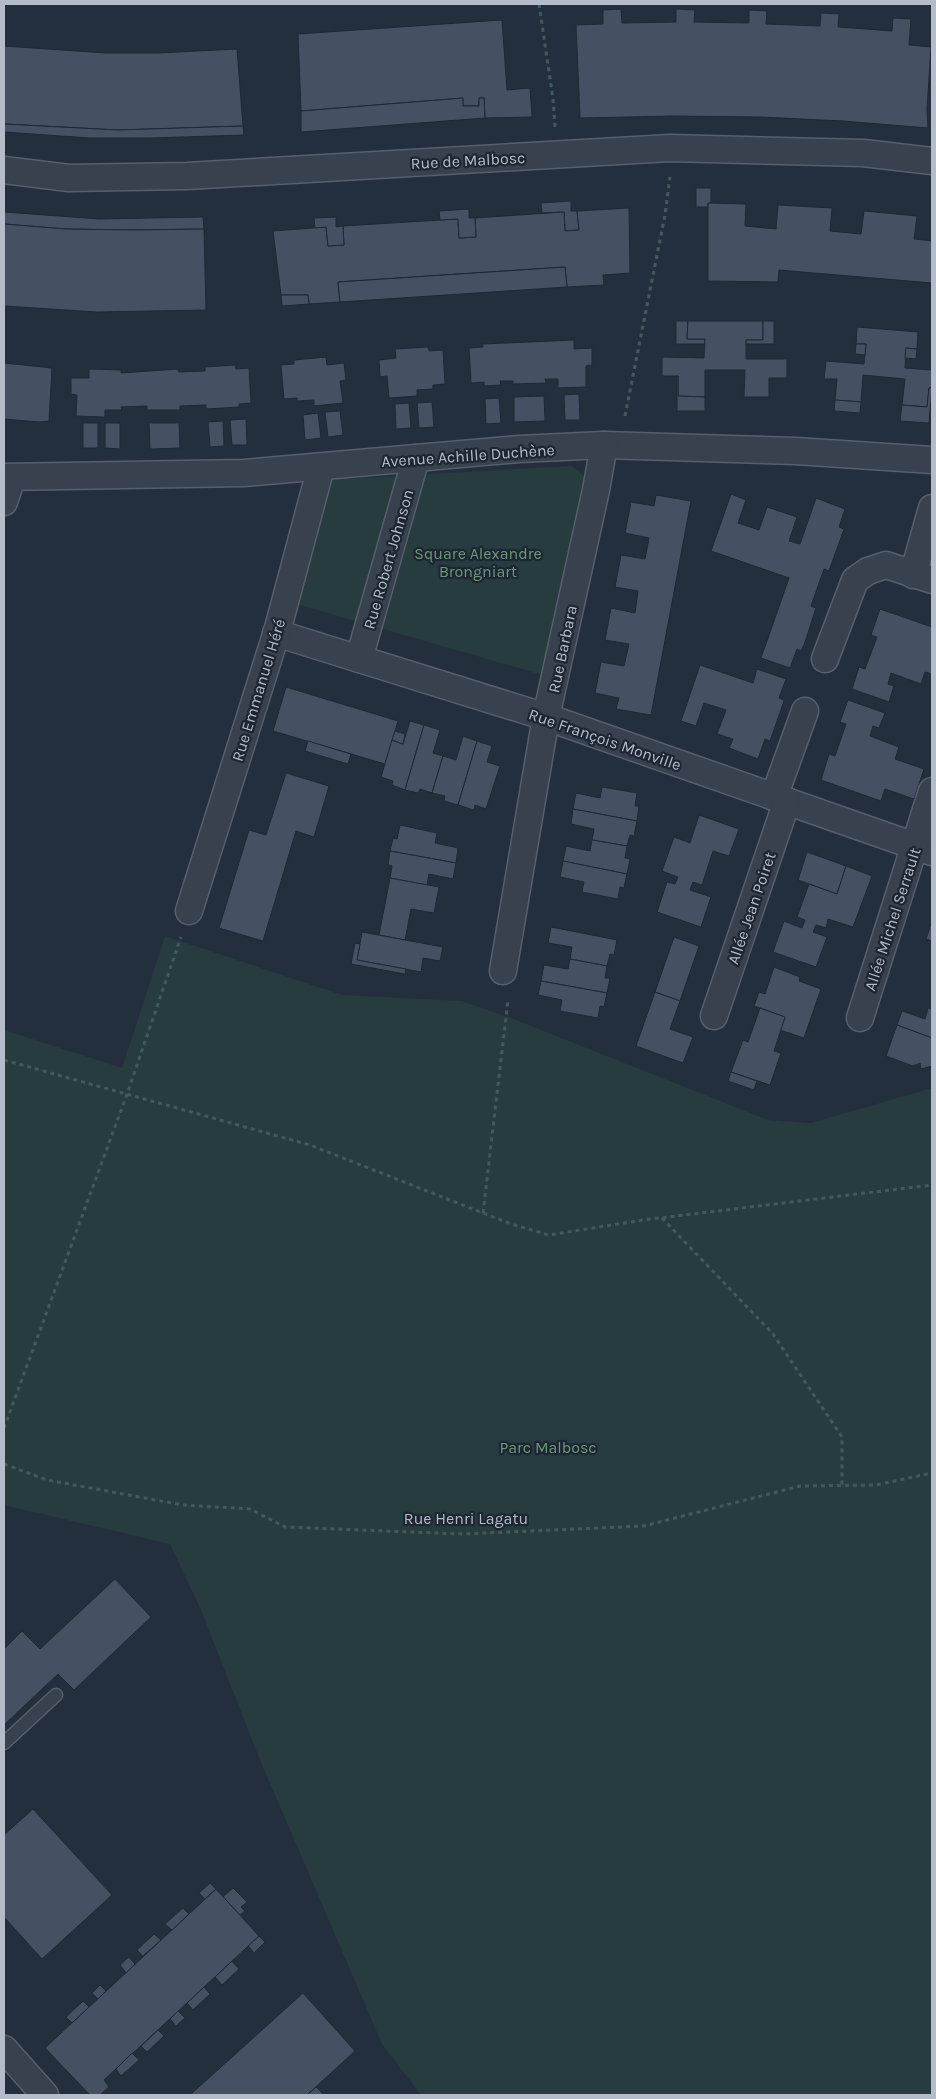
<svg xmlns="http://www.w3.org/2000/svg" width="936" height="2099" font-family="Karla,sans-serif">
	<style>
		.green { fill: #263c3f }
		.building { fill: #455162; stroke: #1f2835 }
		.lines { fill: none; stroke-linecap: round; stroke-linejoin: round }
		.lane-casing { stroke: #565f6c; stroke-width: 15 }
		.street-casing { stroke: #565f6c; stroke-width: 29 }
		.path { stroke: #44595c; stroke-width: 3; stroke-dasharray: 4 4; stroke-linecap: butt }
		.lane { stroke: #38414e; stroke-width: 12 }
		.street { stroke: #38414e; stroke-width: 26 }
		.labels { text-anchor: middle; stroke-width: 4.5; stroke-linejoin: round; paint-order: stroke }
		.street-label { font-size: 16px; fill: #b4bcc9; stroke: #1d2633 }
		.park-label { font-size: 16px; fill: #6b9a76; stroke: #1d2633 }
	</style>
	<rect width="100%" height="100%" fill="#242f3e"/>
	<g class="green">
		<path d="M571,466l8,5 7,8 -36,198 -257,-74 33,-123z"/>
		<path d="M165,936l177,59 119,6 50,17 257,102 43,3 121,-35v1007h-511l-39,-51 -122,-284 -59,-150 -31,-66 -166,-39v-475l118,38z"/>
	</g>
	<g class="building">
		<path d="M621,9l1,14 54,-1v-13l19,1 -1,12 55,1v-13l18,1 -1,13 54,2 1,-13 18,1 -1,13 54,4 1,-13 18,1 -2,26 22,2 -4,62 1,19 -85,-7 -82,-4 -87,-1 -94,2 -4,-93 27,-1v-14z"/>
		<path d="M502,20l5,70 23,-2 2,29 -47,1 -1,-20h-5v8h-16v-8l-162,13 -3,-77z"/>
		<path d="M4,46l101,7h54l78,-4 6,77 -125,4 -114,-6z"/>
		<path d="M463,98v8h16v-8h5l1,20 -184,14v-21z"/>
		<path d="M4,124l114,6 125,-4 1,9 -93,3h-61l-86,-6z"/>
		<path d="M696,188h15v15h-3v4h-12z"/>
		<path d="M571,201v10h6l2,19 -14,1 -1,-19 -22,1 -1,-10z"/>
		<path d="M708,203l38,1 -1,22 31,3 2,-24 54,3 -2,23 31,3 3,-23 53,5 -3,23 18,2v42l-153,-13 -1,12 -70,-1z"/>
		<path d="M629,208l1,65 -27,2 1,10 -37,2 -2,-20 -227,15 2,20 -31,2 -1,-9h-27l-8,-64 53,-4 2,19 16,-1 -1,-19 115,-7 1,19 17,-1 -1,-19 89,-6 1,19 14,-1 -2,-19z"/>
		<path d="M469,209v9h6l1,19 -17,1 -1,-19 -18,1 -1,-9z"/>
		<path d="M4,212l95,7 104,-2 1,12 -71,1 -67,-1 -62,-5z"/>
		<path d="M336,217v10l7,-1 1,19 -16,1 -2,-19 -11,1 -1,-10z"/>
		<path d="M4,224l62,5 67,1 71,-1 2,81 -109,2 -93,-6z"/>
		<path d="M565,267l2,20 -227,15 -2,-20z"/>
		<path d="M281,295h27l1,9 -27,2z"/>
		<path d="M676,321h12l-1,18h18v5h-29z"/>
		<path d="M688,321h75v19h-17v19h41v19h-18v19h-25l1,-27h-40v27l-27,-1v-20h-16v-19l42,1 1,-19h-18z"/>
		<path d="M763,321h11v23h-28v-4h17z"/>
		<path d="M857,327l61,5 -1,17 -11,-1 -1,20 27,2v17l-3,1 -2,19 -25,-2 3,-26 -42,-4 -2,27 -26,-2 2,-21h-13l2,-18 38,3 2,-20h-10z"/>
		<path d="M574,340v9l18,-1v17l-6,1v21l-28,1v-9h-13l1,4 -33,1v-3h-13l1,4 -17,1v-4l-13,1 -2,-35 14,-1v-3z"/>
		<path d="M856,344h10l-1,11 -10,-1z"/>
		<path d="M428,347l1,4 14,-1 2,34 -12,1v4l-16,1v6l-28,2 -2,-22 -7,1 -1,-17 17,-2 -1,-9z"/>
		<path d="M906,348l11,1 -1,10 -11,-1z"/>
		<path d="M326,357l1,8 17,-2 2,17 -6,1 3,22 -29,3v-6l-17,1v-3l-13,1 -3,-34 13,-1v-4z"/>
		<path d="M4,363l48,5 -3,53 -10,1 -35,-3z"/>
		<path d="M235,365l1,4 13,-1 2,35 -12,1v3l-33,2v-4l-26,1v4h-33v-4l-26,1 1,3h-17v7l-29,-1 1,-21 -6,-1v-16h18v-9l32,1v3l57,-4 1,3 26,-1v-4z"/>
		<path d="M677,376h1v20l27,1v14h-28z"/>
		<path d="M932,387l-3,36 -29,-2 2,-16 25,2 2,-19z"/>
		<path d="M579,394l1,26h-15l-1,-25z"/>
		<path d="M544,396l1,25 -31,1v-25z"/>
		<path d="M499,398l2,25 -15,1 -1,-25z"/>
		<path d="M835,400l26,2 -1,11 -26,-2z"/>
		<path d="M432,402l2,25 -15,1 -2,-25z"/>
		<path d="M409,403l2,25 -15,1 -1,-25z"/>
		<path d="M340,411l3,24 -15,2 -3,-25z"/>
		<path d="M318,413l3,25 -16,2 -2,-25z"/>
		<path d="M246,419l1,26h-15l-2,-25z"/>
		<path d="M223,421l1,25 -14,1 -2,-25z"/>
		<rect x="83" y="423" width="15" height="25"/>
		<path d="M105,423h15v26l-15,-1z"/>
		<path d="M149,423h30l1,25 -30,1z"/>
		<path d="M731,494l15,6 -8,23 21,7 8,-23 30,10 -8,24 11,3 16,-46 29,11 -6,18 5,2 -15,42 -5,-2 -13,37 5,2 -12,37 -3,6 -4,-2 -7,19 -29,-10 28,-80 -78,-27z"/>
		<path d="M656,495l35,6 -40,214 -35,-6 3,-11 -24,-5 6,-31 23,4 5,-22 -24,-4 6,-32 24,5 3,-22 -23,-4 6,-32 24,4 4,-21 -24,-5 6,-31 23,4z"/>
		<path d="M880,609l52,18v47l-7,-2 -4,12 -30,-11 -3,11 6,2 -5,16 -37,-13 7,-22 6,2 12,-32 -6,-2z"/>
		<path d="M700,665l53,18 4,-14 29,10 -7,19 5,2 -1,4 -13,37 -5,-2 -7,20 -29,-11 4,-9 -16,-5 9,-24 -22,-7 -8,23 -15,-5z"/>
		<path d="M286,687l112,34 -13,43 -112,-33z"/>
		<path d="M848,700l37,13 -6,15 -6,-2 -3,10 29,11 -4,12 29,10 -10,30 -29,-10 -4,12 -60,-21 8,-26 6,2 11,-32 -6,-2z"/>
		<path d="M410,721l14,4 -19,65 -13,-5 1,-4 -12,-4 11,-37 11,4z"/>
		<path d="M424,725l16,5 -7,23 10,3 -11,37 -12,-4 -2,4 -13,-3z"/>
		<path d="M395,731l10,3 -2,10 -11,-4z"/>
		<path d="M463,736l14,5 -19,64 -14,-4 1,-5 -13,-3 11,-37 13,4z"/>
		<path d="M308,741l43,13 -3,10 -43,-13z"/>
		<path d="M477,741l15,5 -5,16 13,4 -14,43 -11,-4 -1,5 -16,-5z"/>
		<path d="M286,773l43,13 -15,51 -18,-6 -33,110 -44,-13 30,-98 17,5z"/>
		<path d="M602,787l35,6 -2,13h4l-2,15 -64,-12 3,-16 24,5z"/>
		<path d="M573,809l64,12 -3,15 -4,-1 -3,11 -35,-6 2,-11 -23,-5z"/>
		<path d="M699,815l40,14 -10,27 -16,-5 -11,34 -9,-3 -3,8 21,7 -10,30 -44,-15 10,-30 8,2 3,-7 -16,-6 12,-34 16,6z"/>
		<path d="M400,825l37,8 -2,10 23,5 -2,15 -66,-12 3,-13 4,1z"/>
		<path d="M592,840l35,6 -2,12 5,1 -3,15 -64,-13 3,-15 24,5z"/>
		<path d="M390,851l66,12 -3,16 -24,-5 -2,11 -37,-7 2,-12 -4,-1z"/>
		<path d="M807,852l39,14 -9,28 -39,-14z"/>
		<path d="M563,861l64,13 -3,14 -4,-1 -2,12 -36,-7 2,-10 -24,-5z"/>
		<path d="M846,866l26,10 -19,51 -25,-8 -2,9 -10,-3 -3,7 14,5 -11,30 -43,-15 11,-31 18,7 3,-8 -8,-3 12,-33 28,10z"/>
		<path d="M390,878l49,9 -5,26 -23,-4 -6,31 -26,-5z"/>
		<path d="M931,924h1v17l-6,-2z"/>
		<path d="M551,927l66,13 -3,15 -4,-1 -3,12 -37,-7 2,-12 -24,-4z"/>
		<path d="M362,932l81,15 -3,14 -17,-3 -2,14 -64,-12z"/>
		<path d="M674,937l25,9 -19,55 -25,-9z"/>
		<path d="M355,943l5,1 -3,16 49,9 -1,5 -54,-10z"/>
		<path d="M570,959l37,7 -2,12h5l-3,15 -66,-12 3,-16 24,4z"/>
		<path d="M774,967l26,10 -1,4 22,8 -17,49 -24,-8 5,-13 -31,-11 5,-14 6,2z"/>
		<path d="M541,981l66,12 -3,14 -4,-1 -2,12 -38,-7 2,-11 -24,-5z"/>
		<path d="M655,992l25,9 -10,28 23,8 -10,26 -47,-17z"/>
		<path d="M760,1008l25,9 -11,34 7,2 -11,32 -39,-13 12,-32 5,2z"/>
		<path d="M928,1008l4,1v29l-35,-13 5,-14 23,8z"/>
		<path d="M897,1025l35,13v28l-11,3 -1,-6 -7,3 -27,-10z"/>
		<path d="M731,1072l26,9 -3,9 -26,-9z"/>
		<path d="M115,1579l36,38 -77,73 -16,-16 -54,51v-76l18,-18 18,18z"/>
		<path d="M33,1809l79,86 -70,64 -38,-42v-82z"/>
		<path d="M210,1883l6,6 -11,10 -6,-6z"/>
		<path d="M233,1888l14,14 -6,5 4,4 -5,4 -17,-18z"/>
		<path d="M216,1889l43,47 -155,144 5,7 -9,8h-10l-45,-47z"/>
		<path d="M183,1908l6,6 -17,16 -7,-6z"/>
		<path d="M154,1934l7,6 -18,16 -6,-6z"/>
		<path d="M259,1936l6,6 -11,11 -6,-7z"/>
		<path d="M129,1957l6,7 -9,9 -6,-8z"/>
		<path d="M232,1961l7,8 -17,16 -7,-8z"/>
		<path d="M100,1985l6,6 -8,8 -6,-6z"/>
		<path d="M204,1987l6,7 -17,16 -6,-7z"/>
		<path d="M303,1993l52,58 -48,44h-117z"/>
		<path d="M83,2001l6,6 -17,16 -6,-6z"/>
		<path d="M178,2011l7,7 -9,8 -6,-7z"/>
		<path d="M158,2030l6,6 -17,16 -6,-6z"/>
		<path d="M132,2053l7,7 -18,16 -5,-7z"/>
		<path d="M316,2087l8,8h-17z"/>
	</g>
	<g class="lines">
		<g class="lane-casing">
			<path id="lane" d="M4,1743l52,-48"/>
		</g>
		<g class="street-casing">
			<g id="street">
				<path d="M4,170l65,8 118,-2 483,-28 193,5 69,8"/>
				<path d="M4,477l240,-4 275,-24 85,-4 192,6 136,9"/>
				<path d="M4,502l8,-24"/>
				<path d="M913,575l19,-67"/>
				<path d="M276,633l270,84 386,135"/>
				<path d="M359,659l57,-201"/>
				<path d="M825,659l30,-79 13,-9 18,-6 46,15"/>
				<path d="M774,797l31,-86"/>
				<path d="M189,911l89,-283 43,-161"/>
				<path d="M503,971l43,-254 50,-227 8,-45"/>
				<path d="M714,1016l73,-215"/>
				<path d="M860,1018l72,-227"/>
				<path d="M4,2049l41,46"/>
			</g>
		</g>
		<g class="path">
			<path d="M539,4l14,95 2,28"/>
			<path d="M625,416l40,-201 5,-38"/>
			<path d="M4,1060l306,85 201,79 38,11 94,-15 289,-35"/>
			<path d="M483,1213l25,-213"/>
			<path d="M662,1218l111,116 69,103v49"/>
			<path d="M4,1428l123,-334 54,-157"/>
			<path d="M4,1464l43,16 136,25 67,4 35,18 177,7 182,-8 156,-40 76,-1 56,-12"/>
		</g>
		<use href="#lane" class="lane"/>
		<use href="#street" class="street"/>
	</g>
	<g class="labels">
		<g class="street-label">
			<text transform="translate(468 160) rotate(-3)" y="6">Rue de Malbosc</text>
			<text transform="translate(468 455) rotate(-4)" y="6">Avenue Achille Duchène</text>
			<text transform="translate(388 559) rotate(-74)" y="6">Rue Robert Johnson</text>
			<text transform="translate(562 649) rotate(-78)" y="6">Rue Barbara</text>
			<text transform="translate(258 690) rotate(-73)" y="6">Rue Emmanuel Héré</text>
			<text transform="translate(605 739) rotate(19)" y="6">Rue François Monville</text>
			<text transform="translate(751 908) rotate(-71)" y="6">Allée Jean Poiret</text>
			<text transform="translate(892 919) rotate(-72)" y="6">Allée Michel Serrault</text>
			<text x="466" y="1524">Rue Henri Lagatu</text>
		</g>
		<g class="park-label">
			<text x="478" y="559">Square Alexandre<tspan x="478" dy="18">Brongniart</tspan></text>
			<text x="548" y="1453">Parc Malbosc</text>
		</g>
	</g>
	<rect width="936" height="2099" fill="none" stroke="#b4bcc9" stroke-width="10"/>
</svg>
